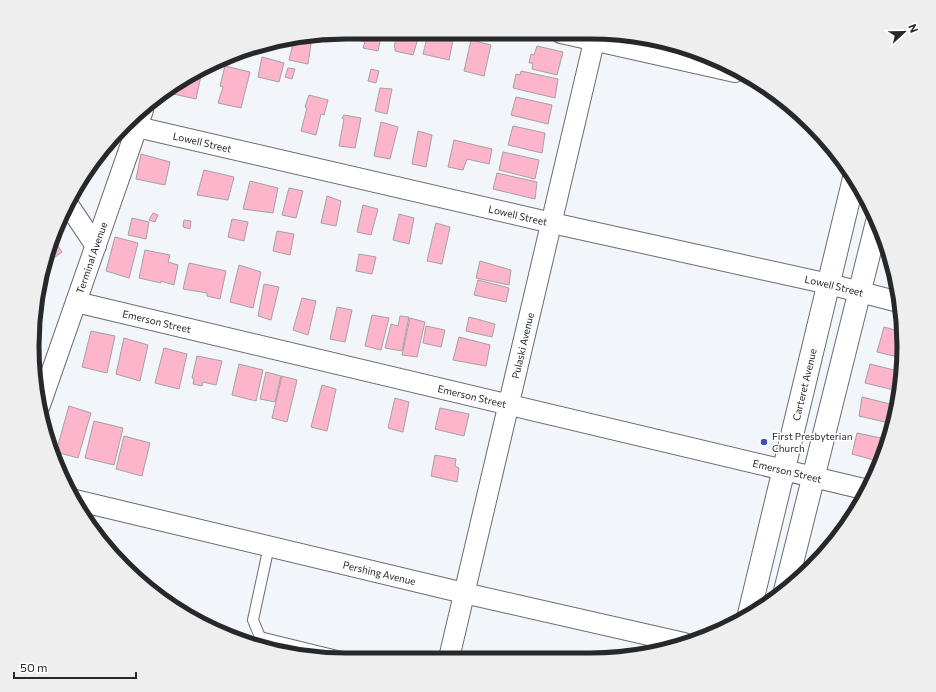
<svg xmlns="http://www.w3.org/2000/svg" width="936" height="692" font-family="Commissioner,sans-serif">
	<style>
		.building { fill: #fdb5cc; stroke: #a6a0a2 }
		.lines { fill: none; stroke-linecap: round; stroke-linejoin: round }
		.service-casing { stroke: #6b6d71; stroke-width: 12 }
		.minor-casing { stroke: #6b6d71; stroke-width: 22 }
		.tertiary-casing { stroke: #6b6d71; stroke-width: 24 }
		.service { stroke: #fff; stroke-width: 10 }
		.minor { stroke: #fff; stroke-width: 20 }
		.tertiary { stroke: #fff; stroke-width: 22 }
		.poi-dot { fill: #414cc0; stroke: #fff; stroke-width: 1.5 }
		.labels { text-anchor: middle; stroke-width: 3; stroke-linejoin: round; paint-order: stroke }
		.street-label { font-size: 10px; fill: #27282a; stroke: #fff }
		.poi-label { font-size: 10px; fill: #27282a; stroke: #fff; text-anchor: start }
		.rim { fill: none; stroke: #27282a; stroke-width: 5 }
	</style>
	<rect width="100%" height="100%" fill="#f2f5fa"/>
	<g class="building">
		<path d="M351,32h31l-4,19 -15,-3 2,-6 -15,-5z"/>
		<path d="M398,32h22l-7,23 -18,-4v-3l-1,-1z"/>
		<path d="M438,33l7,1v4l8,2 -4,20 -26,-6 5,-20 9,2z"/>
		<path d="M294,40l17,4 -3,20 -19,-4z"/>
		<path d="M471,40l20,5 -7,31 -20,-5z"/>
		<path d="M537,46l26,6 -6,23 -25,-6 1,-6h-4l2,-9 3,1z"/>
		<path d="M262,57l22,6 -5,19 -21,-5z"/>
		<path d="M225,66l25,6 -9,36 -23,-5 5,-16 -3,-1z"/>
		<path d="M288,68l7,1 -3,10 -7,-2z"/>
		<path d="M371,69l8,2 -3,12 -8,-2z"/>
		<path d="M521,71l37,8 -3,19 -42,-10 3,-14 4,1z"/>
		<path d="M195,74l6,2 -5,23 -27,-6 1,-7 2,-1z"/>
		<path d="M380,88l12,1 -5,25 -12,-3z"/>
		<path d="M309,95l19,5 -4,15 -3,-1 -5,21 -15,-4 6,-23 -2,-1z"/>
		<path d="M516,97l36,8 -4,19 -37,-9z"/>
		<path d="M344,115l17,3 -6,30 -16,-2 5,-27 -2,-1z"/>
		<path d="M381,122l17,5 -8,32 -16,-3z"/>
		<path d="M513,126l32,7 -3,20 -34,-8z"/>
		<path d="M418,131l14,4 -6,32 -14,-3z"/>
		<path d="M454,140l38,9 -3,15 -22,-5 -4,11 -15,-3z"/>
		<path d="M503,152l36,8 -4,19 -36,-9z"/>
		<path d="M141,154l29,8 -5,23 -29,-6z"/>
		<path d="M204,170l30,7 -6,23 -31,-5z"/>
		<path d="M497,173l40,9 -2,17 -42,-10z"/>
		<path d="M250,181l28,7 -5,25 -30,-4z"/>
		<path d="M289,188l14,3 -7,27 -14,-3z"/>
		<path d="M327,196l14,5 -5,25 -15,-3z"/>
		<path d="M363,205l15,4 -7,26 -14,-3z"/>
		<path d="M153,213l5,2 -3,7 -6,-2z"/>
		<path d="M399,214l15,4 -5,26 -16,-4z"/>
		<path d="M132,218l17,4 -3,17 -18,-4z"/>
		<path d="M232,219l16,3 -4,19 -16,-4z"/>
		<path d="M184,220l7,1 -1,8 -7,-2z"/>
		<path d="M436,223l14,4 -8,37 -15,-3z"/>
		<path d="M277,231l17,3 -4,21 -17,-4z"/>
		<path d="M115,237l23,6 -9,35 -23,-7z"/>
		<path d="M54,240l8,12 -14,10z"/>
		<path d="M145,250l25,5 -2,7 10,3 -4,20 -13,-4v2l-22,-5z"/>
		<path d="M359,254l17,3 -4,17 -16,-3z"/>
		<path d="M480,261l31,9 -2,15 -33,-7z"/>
		<path d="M189,263l37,8 -6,28 -13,-3v-3l-24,-4z"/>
		<path d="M239,265l22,7 -8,36 -23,-6z"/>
		<path d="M478,280l31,8 -3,14 -32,-7z"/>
		<path d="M264,284l15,3 -8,33 -13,-4z"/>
		<path d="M302,298l14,3 -8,34 -15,-5z"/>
		<path d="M337,307l15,3 -7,32 -15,-3z"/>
		<path d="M372,315l17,3 -8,32 -16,-4z"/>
		<path d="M400,316l9,1 -7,34 -17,-3 6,-24 7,2z"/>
		<path d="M469,317l26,7 -3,13 -26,-6z"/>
		<path d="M410,318l15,4 -8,35 -15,-2z"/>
		<path d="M426,326l19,4 -4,17 -18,-4z"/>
		<path d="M884,327l19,5 -1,26 -25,-6z"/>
		<path d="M91,331l24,5 -8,37 -25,-6z"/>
		<path d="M459,337l31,8 -4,21 -33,-6z"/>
		<path d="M124,338l24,7 -8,36 -24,-7z"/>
		<path d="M164,348l23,6 -8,35 -24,-6z"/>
		<path d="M197,356l25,5 -6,24 -13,-3 -1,4 -9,-2 1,-5 -2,-1z"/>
		<path d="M239,364l24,6 -7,31 -24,-6z"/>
		<path d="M870,364l32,8 -1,11 -2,-1 -1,9 -33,-8z"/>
		<path d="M266,372l15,4 -6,26 -15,-3z"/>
		<path d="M282,376l15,4 -10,42 -15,-4z"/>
		<path d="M322,385l14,4 -9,42 -16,-4z"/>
		<path d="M862,397l32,8 -5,18 -30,-7z"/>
		<path d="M395,398l14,4 -6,30 -15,-4z"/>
		<path d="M69,406l22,7 -13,45 -22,-6z"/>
		<path d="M440,408l29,6 -5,22 -29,-7z"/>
		<path d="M94,421l29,7 -9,37 -29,-7z"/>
		<path d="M857,433l29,6 -1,6 3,1 -1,1 -6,15 -29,-8z"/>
		<path d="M124,436l26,7 -8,33 -26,-7z"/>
		<path d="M435,455l21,4 -1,7 4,2 -2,14 -26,-6z"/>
		<path d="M842,520l7,1 -11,15z"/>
	</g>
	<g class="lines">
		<g class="service-casing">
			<path id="service" d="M269,546l-16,74 7,17 90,22"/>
		</g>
		<g class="minor-casing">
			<g id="minor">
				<path d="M561,33l174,39"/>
				<path id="s1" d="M137,127l415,96 277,61 70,18"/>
				<path d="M67,203l29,43"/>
				<path id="s2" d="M76,302l792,188"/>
				<path id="s3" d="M40,405l103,-295"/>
				<path id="s4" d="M75,500l389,93 220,50"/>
				<path id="s5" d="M449,658l147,-625"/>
			</g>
		</g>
		<g class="tertiary-casing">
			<g id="tertiary">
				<path d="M785,591l92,-369"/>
				<path id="s6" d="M749,614l105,-436"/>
			</g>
		</g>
		<use href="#service" class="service"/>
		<use href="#minor" class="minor"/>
		<use href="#tertiary" class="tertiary"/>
	</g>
	<circle class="poi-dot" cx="764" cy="442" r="4"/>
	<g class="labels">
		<g class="street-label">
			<text dy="4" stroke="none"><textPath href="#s1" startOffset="67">Lowell Street</textPath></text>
			<text dy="4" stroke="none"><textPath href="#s1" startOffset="391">Lowell Street</textPath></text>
			<text dy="4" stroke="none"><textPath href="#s3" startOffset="156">Terminal Avenue</textPath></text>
			<text dy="4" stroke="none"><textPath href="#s1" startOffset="715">Lowell Street</textPath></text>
			<text dy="4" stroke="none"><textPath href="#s2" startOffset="83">Emerson Street</textPath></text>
			<text dy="4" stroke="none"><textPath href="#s5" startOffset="321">Pulaski Avenue</textPath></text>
			<text dy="4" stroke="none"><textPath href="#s6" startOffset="236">Carteret Avenue</textPath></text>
			<text dy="4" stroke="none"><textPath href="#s2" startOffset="407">Emerson Street</textPath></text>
			<text dy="4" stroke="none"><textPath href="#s2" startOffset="731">Emerson Street</textPath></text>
			<text dy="4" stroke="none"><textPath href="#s4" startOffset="313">Pershing Avenue</textPath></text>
		</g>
		<g class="poi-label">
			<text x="772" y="440">First Presbyterian<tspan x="772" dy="12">Church</tspan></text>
		</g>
	</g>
	<path d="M0 0H936V692H0ZM346 39H590A307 307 0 0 1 897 346V346A307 307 0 0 1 590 653H346A307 307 0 0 1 39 346V346A307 307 0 0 1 346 39Z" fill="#eee" fill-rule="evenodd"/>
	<path class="rim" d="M346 39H590A307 307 0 0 1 897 346V346A307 307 0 0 1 590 653H346A307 307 0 0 1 39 346V346A307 307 0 0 1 346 39Z"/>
	<g transform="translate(904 32) rotate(68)" stroke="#ffffff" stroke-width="3" paint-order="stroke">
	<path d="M0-3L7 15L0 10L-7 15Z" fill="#27282a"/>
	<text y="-6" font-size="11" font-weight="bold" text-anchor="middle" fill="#27282a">N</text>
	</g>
	<path d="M14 672v6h122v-6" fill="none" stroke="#27282a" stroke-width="2"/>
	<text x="20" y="672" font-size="12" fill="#27282a" stroke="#ffffff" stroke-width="3" paint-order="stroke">50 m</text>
</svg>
